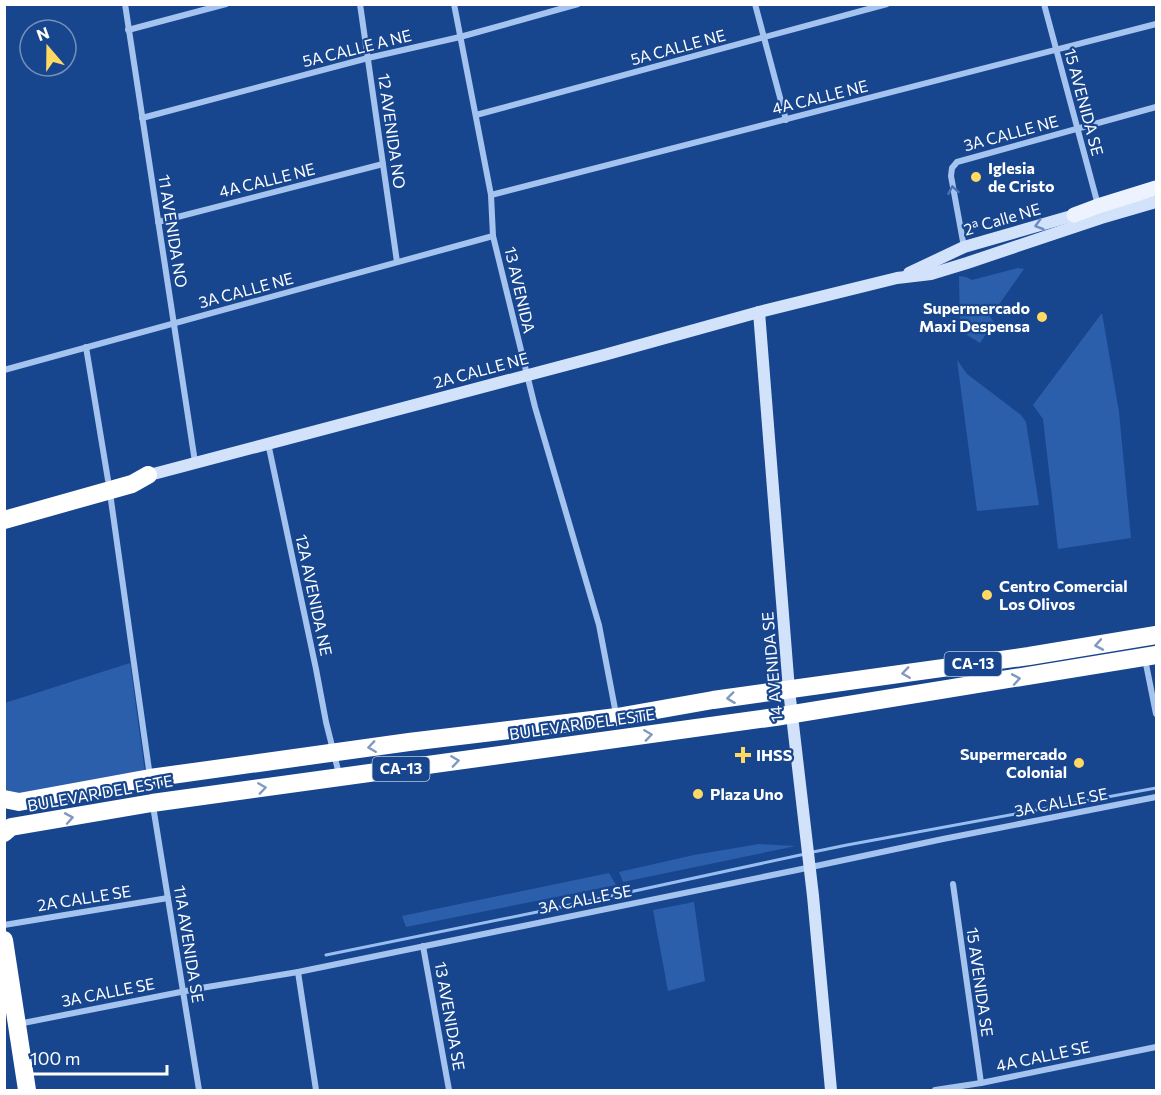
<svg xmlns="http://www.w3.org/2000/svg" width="1161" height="1095" font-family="Commissioner,sans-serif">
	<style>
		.green { fill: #2b5fac }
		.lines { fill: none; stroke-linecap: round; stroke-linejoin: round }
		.stream { stroke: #97bdf1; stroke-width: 3 }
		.street { stroke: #a5c3ef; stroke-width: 6 }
		.secondary { stroke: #d2e2fa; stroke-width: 12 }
		.primary { stroke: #ecf3ff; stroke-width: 15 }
		.highway { stroke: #fff; stroke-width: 18 }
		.oneway { stroke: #4972b0 }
		.oneway2 { stroke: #6c8cbf }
		.oneway3 { stroke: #8099c1 }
		.poi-dot { fill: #ffd962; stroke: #18468e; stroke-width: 2 }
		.labels { text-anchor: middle; stroke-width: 4.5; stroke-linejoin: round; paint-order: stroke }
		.shield { fill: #18468e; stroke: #bac8dd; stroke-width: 1.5 }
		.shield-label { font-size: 15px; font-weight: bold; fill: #fff }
		.street-label { font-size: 16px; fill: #fff; stroke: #18468e }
		.poi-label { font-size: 16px; font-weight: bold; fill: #fff; stroke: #18468e; text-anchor: start }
	</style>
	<rect width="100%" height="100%" fill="#18468e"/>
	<g class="green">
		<path d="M1018,268l6,1 -34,48 4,5 -14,21 -13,-8 -7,-9 -1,-50 7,1 6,3z"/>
		<path d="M1102,313l17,99 12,126 -73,11 -15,-130 -10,-14z"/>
		<path d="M957,360l10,14 54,41 5,7 13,83 -62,6z"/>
		<path d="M130,663l15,110 -140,23v-93z"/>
		<path d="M759,844l37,2 -173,36 -4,-10 75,-17z"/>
		<path d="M609,873l7,12 -210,42 -4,-11z"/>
		<path d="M694,902l11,79 -37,10 -15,-81z"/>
	</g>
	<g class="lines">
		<g class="stream">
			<path d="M813,852l34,-7 309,-57"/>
			<path d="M326,955l216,-44 263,-57"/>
		</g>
		<g class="street">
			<path d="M125,4l70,458"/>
			<path d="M360,4l37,258"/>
			<path d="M454,4l37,191 2,41 42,171 64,218 17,89"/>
			<path d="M755,4l31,116"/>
			<path d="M1044,4l54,201"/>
			<path d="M128,30l98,-26"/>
			<path d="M476,115l411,-111"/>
			<path d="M142,118l226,-60 92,-21 118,-33"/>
			<path d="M491,195l665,-171"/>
			<path d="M158,222l225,-58"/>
			<path d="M964,247l-13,-71 1,-8 5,-6 199,-55"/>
			<path d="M86,347l22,133"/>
			<path d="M4,370l489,-134"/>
			<path d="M268,443l48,226 10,53 13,52"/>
			<path d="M110,493l40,284"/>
			<path d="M1145,659l11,55"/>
			<path d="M153,806l46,284"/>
			<path d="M953,884l28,199"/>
			<path d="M4,925l164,-27"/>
			<path d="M423,946l26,144"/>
			<path d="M298,972l18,118"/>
			<path d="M18,1024l183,-36 97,-16 499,-102 146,-31 213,-42"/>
			<path d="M935,1090l46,-7 175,-36"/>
		</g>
		<g class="secondary">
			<path d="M909,273l55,-26 118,-34"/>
			<path d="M759,312l30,378 24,206 18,194"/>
			<path d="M142,477l462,-122 155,-43 138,-34 34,-4 36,-11 134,-45 55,-16"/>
		</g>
		<path class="primary" d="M1074,215l24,-9 58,-18"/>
		<g class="highway">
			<path d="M4,520l128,-36 16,-9"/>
			<path d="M4,799l15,3 131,-24 259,-36 208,-25 96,-17 316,-44 127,-21"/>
			<path d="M4,833l7,-6 141,-24 623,-86 381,-62"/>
			<path d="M4,940l23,150"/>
		</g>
	</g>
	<defs><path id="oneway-chevron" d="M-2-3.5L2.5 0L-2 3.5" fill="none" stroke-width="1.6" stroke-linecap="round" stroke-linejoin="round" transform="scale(1.5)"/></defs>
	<use class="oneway" href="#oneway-chevron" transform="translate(953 190) rotate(-100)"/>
	<use class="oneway2" href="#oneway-chevron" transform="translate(1039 225) rotate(164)"/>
	<g class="oneway3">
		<use href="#oneway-chevron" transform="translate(1099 645) rotate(170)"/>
		<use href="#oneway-chevron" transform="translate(906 673) rotate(172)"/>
		<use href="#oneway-chevron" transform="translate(1016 679) rotate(-10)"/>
		<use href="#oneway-chevron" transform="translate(731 698) rotate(173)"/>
		<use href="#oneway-chevron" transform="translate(648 735) rotate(-8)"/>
		<use href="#oneway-chevron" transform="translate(372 747) rotate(172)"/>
		<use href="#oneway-chevron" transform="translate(455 761) rotate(-8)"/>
		<use href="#oneway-chevron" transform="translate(262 788) rotate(-8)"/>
		<use href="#oneway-chevron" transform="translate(69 818) rotate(-10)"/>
	</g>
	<g class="poi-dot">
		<circle cx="976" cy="177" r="6"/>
		<circle cx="1042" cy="317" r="6"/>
		<circle cx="987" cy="595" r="6"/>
		<path d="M740 746h6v6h6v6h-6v6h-6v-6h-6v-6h6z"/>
		<circle cx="1079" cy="763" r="6"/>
		<circle cx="698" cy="794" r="6"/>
	</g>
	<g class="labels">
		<g class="shield">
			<rect x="944.5" y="652" width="57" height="24" rx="4.5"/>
			<rect x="372.5" y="757" width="57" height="24" rx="4.5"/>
		</g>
		<g class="shield-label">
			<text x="973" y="669">CA-13</text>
			<text x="401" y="774">CA-13</text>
		</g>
		<g class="street-label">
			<text transform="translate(678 47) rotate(-15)" y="6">5A CALLE NE</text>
			<text transform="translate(357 48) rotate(-14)" y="6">5A CALLE A NE</text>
			<text transform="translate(820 97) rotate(-14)" y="6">4A CALLE NE</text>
			<text transform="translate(1084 102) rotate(75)" y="6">15 AVENIDA SE</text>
			<text transform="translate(392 131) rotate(82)" y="6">12 AVENIDA NO</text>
			<text transform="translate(1011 133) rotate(-15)" y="6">3A CALLE NE</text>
			<text transform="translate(267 180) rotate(-14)" y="6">4A CALLE NE</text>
			<text transform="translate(1002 219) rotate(-16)" y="6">2ª Calle NE</text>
			<text transform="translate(173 231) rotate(81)" y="6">11 AVENIDA NO</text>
			<text transform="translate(246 290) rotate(-15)" y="6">3A CALLE NE</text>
			<text transform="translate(520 290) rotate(77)" y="6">13 AVENIDA</text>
			<text transform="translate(481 370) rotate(-15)" y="6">2A CALLE NE</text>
			<text transform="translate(314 595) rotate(78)" y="6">12A AVENIDA NE</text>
			<text transform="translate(772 667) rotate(-95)" y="6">14 AVENIDA SE</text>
			<text transform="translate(582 724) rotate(-8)" y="6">BULEVAR DEL ESTE</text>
			<text transform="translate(100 793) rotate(-10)" y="6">BULEVAR DEL ESTE</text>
			<text transform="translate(1061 802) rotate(-11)" y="6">3A CALLE SE</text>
			<text transform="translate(84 898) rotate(-9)" y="6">2A CALLE SE</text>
			<text transform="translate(585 899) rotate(-11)" y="6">3A CALLE SE</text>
			<text transform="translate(189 944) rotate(81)" y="6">11A AVENIDA SE</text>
			<text transform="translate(980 982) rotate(82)" y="6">15 AVENIDA SE</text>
			<text transform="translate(108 992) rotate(-11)" y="6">3A CALLE SE</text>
			<text transform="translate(450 1016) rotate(80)" y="6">13 AVENIDA SE</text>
			<text transform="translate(1043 1056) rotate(-12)" y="6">4A CALLE SE</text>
		</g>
		<g class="poi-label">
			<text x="988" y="174">Iglesia<tspan x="988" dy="18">de Cristo</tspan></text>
			<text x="1030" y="314" text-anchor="end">Supermercado<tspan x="1030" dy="18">Maxi Despensa</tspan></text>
			<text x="999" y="592">Centro Comercial<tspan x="999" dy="18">Los Olivos</tspan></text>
			<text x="1067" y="760" text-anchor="end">Supermercado<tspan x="1067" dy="18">Colonial</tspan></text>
			<text x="756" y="761">IHSS</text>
			<text x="710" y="800">Plaza Uno</text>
		</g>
	</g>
	<rect width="1161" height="1095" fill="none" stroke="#ffffff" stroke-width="12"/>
	<g transform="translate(48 48) rotate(340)"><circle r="28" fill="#18468e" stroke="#7490bb" stroke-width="1.5"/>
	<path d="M0-4.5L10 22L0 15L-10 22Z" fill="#ffd962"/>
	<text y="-9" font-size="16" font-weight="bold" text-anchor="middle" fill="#ffffff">N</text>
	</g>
	<path d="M21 1065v9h146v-9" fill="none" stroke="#ffffff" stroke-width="3"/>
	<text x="30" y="1065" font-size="18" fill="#ffffff" stroke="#18468e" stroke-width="4.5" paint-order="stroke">100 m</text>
</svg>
